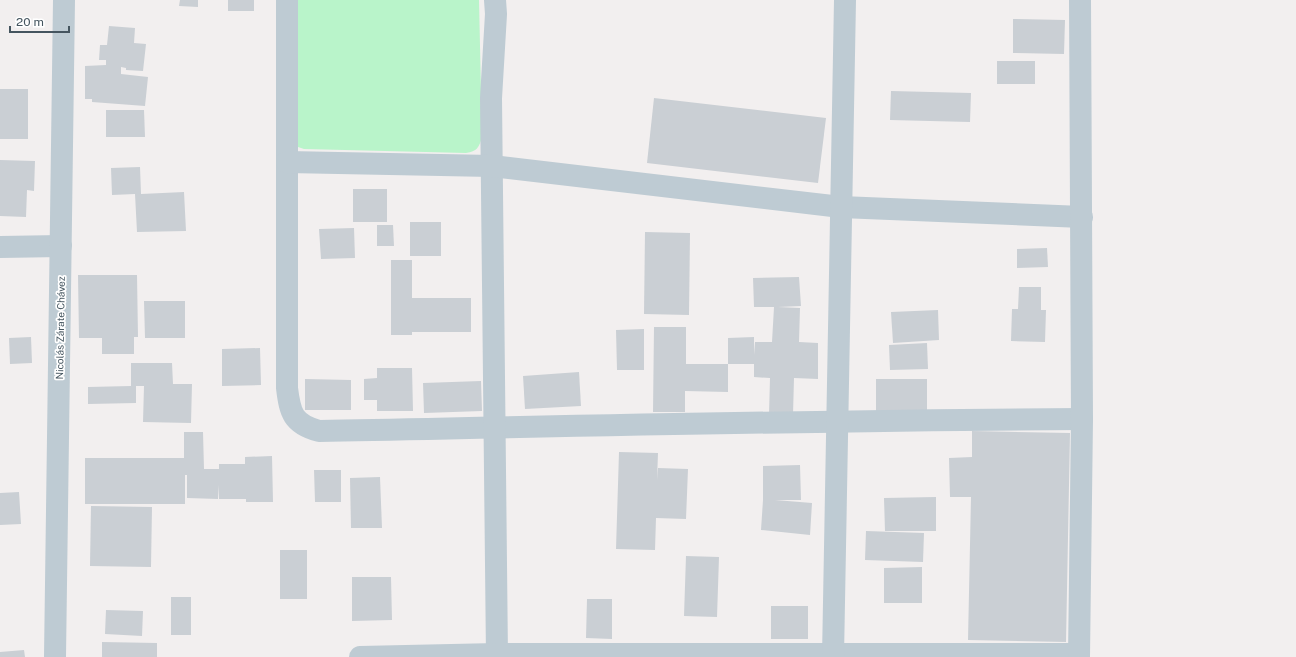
<svg xmlns="http://www.w3.org/2000/svg" width="1296" height="657" font-family="'Public Sans',sans-serif">
	<style>
		.green { fill: #b9f4ca }
		.building { fill: #cacfd4 }
		.lines { fill: none; stroke-linecap: round; stroke-linejoin: round }
		.minor { stroke: #becbd3; stroke-width: 22 }
		.labels { text-anchor: middle; stroke-width: 3.5; stroke-linejoin: round; paint-order: stroke }
		.street-label { font-size: 10px; fill: #45555f; stroke: #fff }
	</style>
	<rect width="100%" height="100%" fill="#f2efef"/>
	<path class="green" d="M294,0h185l3,137c-3,11 -5,14 -16,16l-162,-4 -6,-2 -3,-4z"/>
	<g class="building">
		<path d="M180,0h18v7l-19,-1z"/>
		<rect x="228" y="0" width="26" height="11"/>
		<path d="M1013,19l52,1 -1,34 -51,-1z"/>
		<path d="M109,26l26,2 -1,15 12,1 -3,27 -17,-1v-2l-5,-1v7l27,3 -3,29 -53,-4v-3h-7v-33l21,-1v-5h-7l1,-15h7z"/>
		<rect x="997" y="61" width="38" height="23"/>
		<rect x="0" y="89" width="28" height="50"/>
		<path d="M891,91l80,2 -1,29 -80,-2z"/>
		<path d="M654,98l172,20 -8,65 -171,-20z"/>
		<path d="M106,110h38l1,27h-39z"/>
		<path d="M0,160l35,1 -1,30 -7,-1 -1,27 -26,-1z"/>
		<path d="M140,167l1,27 43,-2 2,39 -49,1 -2,-38 -23,1 -1,-27z"/>
		<rect x="353" y="189" width="34" height="33"/>
		<rect x="410" y="222" width="31" height="34"/>
		<path d="M377,225h16l1,21h-17z"/>
		<path d="M354,228l1,30 -34,1 -2,-30z"/>
		<path d="M645,232l45,1 -1,82 -45,-1z"/>
		<path d="M1047,248l1,19 -31,1v-19z"/>
		<path d="M391,260h21v38h59v34h-59v3h-21z"/>
		<path d="M78,275h59l1,62h-4v17h-32v-16h-23z"/>
		<path d="M799,277l2,29 -23,1 22,1 -1,34 19,1v36l-24,-1 -1,37h-24l1,-37 -16,-1v-13h-26v-26l26,-1v18l1,-13h17l2,-35h-20l-1,-29z"/>
		<path d="M1019,287h22v23h5l-1,32 -34,-1 1,-32h6z"/>
		<path d="M144,301h41v37h-40z"/>
		<path d="M938,310l1,30 -46,3 -2,-31z"/>
		<path d="M654,327h32v37h42v28l-43,-1v21h-32z"/>
		<path d="M644,329v41h-27l-1,-40z"/>
		<path d="M31,337l1,26 -22,1 -1,-26z"/>
		<path d="M927,343l1,26 -38,1 -1,-25z"/>
		<path d="M260,348l1,37 -39,1v-37z"/>
		<path d="M131,363h41l1,21h19l-1,39 -48,-1 1,-36h-8v17l-48,1v-17l43,-1z"/>
		<path d="M377,368h35l1,43h-36v-11h-13v-21l13,-1z"/>
		<path d="M579,372l2,34 -56,3 -2,-33z"/>
		<path d="M305,379l46,1v30h-46z"/>
		<rect x="876" y="379" width="51" height="35"/>
		<path d="M481,381l1,30 -58,2 -1,-30z"/>
		<path d="M972,431l98,2 -4,209 -98,-2 3,-143h-21l-1,-39 23,-1z"/>
		<path d="M184,432h19l1,37h15v-5h26v-7l27,-1 1,46h-27v-3h-27v-14l-1,14 -31,-1v-23h-2v29h-100v-46h99z"/>
		<path d="M619,452l39,1 -1,27 1,-12 30,1 -2,50 -30,-1 -1,32 -39,-1z"/>
		<path d="M800,465l1,35h-26l37,3 -2,32 -49,-5 2,-30v-34z"/>
		<path d="M314,470h27v32h-26z"/>
		<path d="M380,477l2,51h-31l-1,-50z"/>
		<path d="M19,492l2,32 -21,1v-32z"/>
		<path d="M936,497v34h-51l-1,-33z"/>
		<path d="M91,506l61,1 -1,60 -61,-1z"/>
		<path d="M866,531l58,2 -1,29 -58,-2z"/>
		<rect x="280" y="550" width="27" height="49"/>
		<path d="M686,556l33,1 -2,60 -33,-1z"/>
		<path d="M922,567v36h-38v-35z"/>
		<path d="M352,577h39l1,43 -40,1z"/>
		<rect x="171" y="597" width="20" height="38"/>
		<path d="M587,599h25v40l-26,-1z"/>
		<rect x="771" y="606" width="37" height="33"/>
		<path d="M106,610l37,1 -1,25 -37,-2z"/>
		<path d="M102,642l55,1v14h-55z"/>
		<path d="M24,650l1,7h-25v-5z"/>
	</g>
	<g class="lines">
		<g class="minor">
			<path d="M287,0v388c3,25 6,36 32,43 255,-5 509,-11 763,-12"/>
			<path d="M495,0l1,14 -5,84 6,559"/>
			<path d="M287,162l205,4 349,41 241,10"/>
			<path d="M0,247l61,-1"/>
			<path d="M55,657l9,-657"/>
			<path d="M360,657l137,-3h582"/>
			<path d="M833,657l12,-657"/>
			<path d="M1079,657l3,-238 -2,-419"/>
		</g>
	</g>
	<g class="labels">
		<g class="street-label">
			<text transform="translate(60 328) rotate(-89)" y="4">Nicolás Zárate Chávez</text>
		</g>
	</g>
	<path d="M10 26v6h59v-6" fill="none" stroke="#45555f" stroke-width="2"/>
	<text x="16" y="26" font-size="12" fill="#45555f" stroke="#ffffff" stroke-width="3" paint-order="stroke">20 m</text>
</svg>
